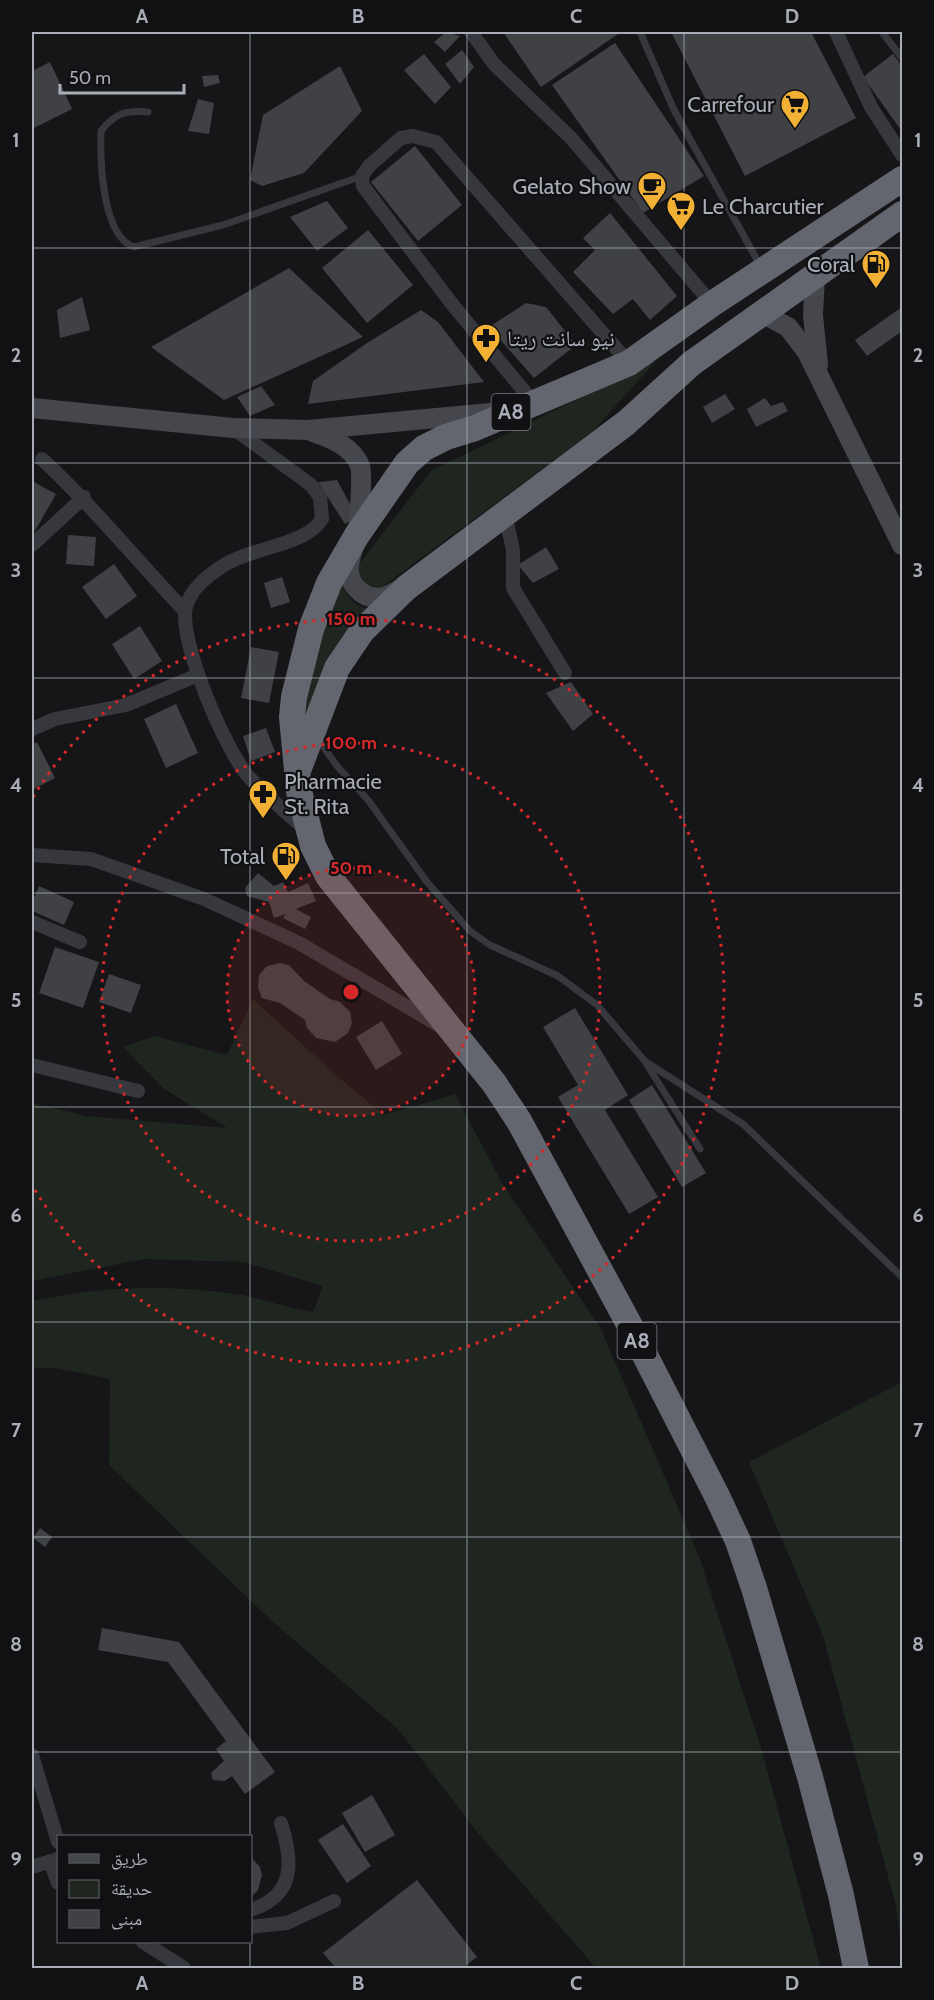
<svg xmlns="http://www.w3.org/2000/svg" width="934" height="2000" font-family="Cabin,'Noto Naskh Arabic',sans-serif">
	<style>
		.green { fill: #1e261f }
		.building { fill: #404145 }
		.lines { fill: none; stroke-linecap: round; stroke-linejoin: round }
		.lane { stroke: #37383d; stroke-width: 7 }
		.street { stroke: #37383d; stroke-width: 14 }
		.secondary { stroke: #45474d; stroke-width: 20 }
		.highway { stroke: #63666e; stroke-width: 26 }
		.grid { fill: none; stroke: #a8adb8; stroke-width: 1.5; stroke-opacity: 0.55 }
		.ring { fill: none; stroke: #d62828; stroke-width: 3; stroke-dasharray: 3 6 }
		.labels { text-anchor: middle; stroke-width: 4.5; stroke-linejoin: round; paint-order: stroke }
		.shield { fill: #111113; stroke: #7b7e86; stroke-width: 1.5 }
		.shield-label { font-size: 21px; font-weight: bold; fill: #a8adb8 }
		.poi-label { font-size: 22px; fill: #a8adb8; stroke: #111113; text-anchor: end }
		.centre { fill: #d62828; stroke: #111113; stroke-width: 3 }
		.ring-label { font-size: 18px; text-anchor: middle; font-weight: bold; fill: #d62828; stroke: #111113; stroke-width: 4.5; stroke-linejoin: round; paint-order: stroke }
		.neatline { fill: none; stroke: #a8adb8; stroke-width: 2 }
		.grid-label { font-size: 20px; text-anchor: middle; font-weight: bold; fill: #a8adb8 }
	</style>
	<rect width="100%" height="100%" fill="#161618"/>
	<g class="green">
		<path d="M657,360l-64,71 -196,145 -18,13 -11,-1 -10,-14 1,-10 72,-93z"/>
		<path d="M341,582c6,17 13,23 30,28l-71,133 10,-75z"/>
		<path d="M253,999l83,76 48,40 71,-21 47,89 98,144 100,232 61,189 60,220h-225l-118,-135 -80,-104 -125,-107 -164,-157 1,-86 -55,-11h-23v-67c65,-14 129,-17 196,-8 29,3 57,15 85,19l10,-26 -79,-24 -100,-3 -112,22v-178l54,13 141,12 -64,-40 -40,-41 31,-11 73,19z"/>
		<path d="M902,1382v564l-7,-44 -72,-266 -74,-174z"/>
	</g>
	<g class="building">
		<path d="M446,32l14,4 -15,16 -11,-10z"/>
		<path d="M503,32h118l-80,55z"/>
		<path d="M671,32h140l45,86 -111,58z"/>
		<path d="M615,43l89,133 -61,37 -91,-128z"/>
		<path d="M462,50l12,17 -14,17 -15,-20z"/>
		<path d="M424,54l27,33 -16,17 -31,-34z"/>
		<path d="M893,54l9,12 -1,64 -38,-53z"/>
		<path d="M50,62l22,47 -40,20v-58z"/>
		<path d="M340,66l22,45 -58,62 -42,13 -12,-6 13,-65z"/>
		<path d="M218,75l2,8 -16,4 -2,-11z"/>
		<path d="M198,99l16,4 -5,31 -21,-3z"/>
		<path d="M415,146l47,59 -44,36 -47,-59z"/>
		<path d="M327,201l21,27 -31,23 -27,-34z"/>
		<path d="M610,213l67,83 -27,24 -17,-21 -20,15 -40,-42 22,-22 -12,-12z"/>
		<path d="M368,230l45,55 -46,38 -45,-55z"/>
		<path d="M289,268l74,69 -139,63 -73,-53z"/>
		<path d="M82,297l8,33 -30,8 -3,-28z"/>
		<path d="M526,303l20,4 30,38 -42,33 -45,-51z"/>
		<path d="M902,307v24l-35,25 -12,-16z"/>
		<path d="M421,310l17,12 46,60 -176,22 5,-23 54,-38z"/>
		<path d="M261,386l14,19 -25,11 -13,-19z"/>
		<path d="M725,394l10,15 -23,14 -9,-16z"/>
		<path d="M765,398l6,8 12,-4 5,9 -32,16 -9,-18z"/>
		<path d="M337,480l14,26v14l-6,4 -27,-42z"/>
		<path d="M32,481l24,13 -21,37 -3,-2z"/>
		<path d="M68,535l28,2 -2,29 -28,-2z"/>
		<path d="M546,547l13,22 -26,14 -15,-18z"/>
		<path d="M114,564l23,32 -31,23 -24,-32z"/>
		<path d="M282,577l8,25 -19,6 -7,-25z"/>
		<path d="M140,626l22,35 -28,18 -22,-35z"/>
		<path d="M251,647l28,5 -10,51 -28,-5z"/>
		<path d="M571,682l22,32 -20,17 -27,-38z"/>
		<path d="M176,704l22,49 -32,15 -22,-49z"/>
		<path d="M266,728l9,24 -24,9 -8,-25z"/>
		<path d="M37,742l18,36 -23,12v-45z"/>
		<path d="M258,873l16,13 9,-4 5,10 20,-9 8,18 -20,8 15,8 -6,12 -22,-11 3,-4 -12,4 -5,-16 -22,-6 -2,-8z"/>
		<path d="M39,886l35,16 -10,23 -32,-14v-16l3,1z"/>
		<path d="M55,947l44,15 -16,46 -44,-15z"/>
		<path d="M280,963l9,2 15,16 26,18 10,3 10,10 2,11 -4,10 -13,9 -19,-4 -9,-10 -2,-8 -25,-17 -18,-5 -4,-10 1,-13 8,-9z"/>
		<path d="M109,974l32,11 -10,28 -32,-11z"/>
		<path d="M575,1008l53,87 -23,15 53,87 -29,17 -71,-117 20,-12 -35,-58z"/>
		<path d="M382,1021l20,33 -26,16 -20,-33z"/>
		<path d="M652,1085l54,88 -24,14 -53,-87z"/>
		<path d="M40,1528l12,9 -7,10 -12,-9z"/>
		<path d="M102,1628l77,14 96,130 -30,22 -13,-18 -7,5 -12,-1 -2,-7 13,-12 -8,-12 10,-8 -58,-79 -70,-12z"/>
		<path d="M372,1795l23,40 -30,17 -23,-39z"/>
		<path d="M343,1824l28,42 -24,17 -29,-43z"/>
		<path d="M250,1856l10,11 2,8 -4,15 -8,8z"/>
		<path d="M417,1880l60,77 -15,11h-126l-13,-15z"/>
	</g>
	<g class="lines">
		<g class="lane">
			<path d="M640,32l34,78 87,157"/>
			<path d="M882,32l20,26"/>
			<path d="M148,112c-22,-2 -33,1 -47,19 -1,30 1,105 33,116l89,-22 139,-49"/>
			<path d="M318,739l19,27 31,34 59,82 43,49 20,14 68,31 39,29 47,55 56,89"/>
			<path d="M646,1062l97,62 159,153"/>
		</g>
		<g class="street">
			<path d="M471,32l23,32 78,75 140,165"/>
			<path d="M836,32l35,75 31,48"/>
			<path d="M534,403l-82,-99 -89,-118 -1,-10 7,-10 32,-28 12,-2 23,6 193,221"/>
			<path d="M233,428l78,57 9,12 2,22c-16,27 -72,28 -101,48 -15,10 -30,22 -35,40 -8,33 40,145 63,170 17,19 38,36 57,53"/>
			<path d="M42,459c51,47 95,102 143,152"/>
			<path d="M505,514l8,36v38l52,85"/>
			<path d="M32,545l52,-48"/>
			<path d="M32,729l23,-10 71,-14 72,-30"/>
			<path d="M32,855l59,4 113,40 95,44 141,83"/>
			<path d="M32,922l48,20"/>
			<path d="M32,1065l106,26"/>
			<path d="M32,1755l26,87"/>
			<path d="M50,1861l8,22"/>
			<path d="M32,1867l26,-8"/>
			<path d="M250,1910c46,-14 43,-49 31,-87"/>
			<path d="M250,1927l37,-4 47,-22"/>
			<path d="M143,1942l41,26"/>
		</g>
		<g class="secondary">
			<path d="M815,276l-2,39 5,50"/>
			<path d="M760,312l28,15 19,25 95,193"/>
			<path d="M32,408l201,20 75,2 193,-18"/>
			<path d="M313,432c18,6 40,15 47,34 3,9 -1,58 -3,69 -2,10 -7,20 -8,31 -2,17 13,33 31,32 7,-1 15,-6 21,-9"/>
		</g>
		<g class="highway">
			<path d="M299,768l38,-100 25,-37 44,-43 220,-165 66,-60 210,-149"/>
			<path d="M856,1968l-15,-73 -31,-118 -56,-189 -16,-47 -21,-45 -88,-172 -110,-203 -25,-38 -166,-207 -15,-30 -14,-55 -7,-74 2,-20 17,-68 18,-46 28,-48 50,-72 17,-15 22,-11 29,-9 154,-65 83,-59 190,-125"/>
		</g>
	</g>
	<path class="grid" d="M250,32v1804M467,32v1936M684,32v1936M32,248h870M32,463h870M32,678h870M32,893h870M32,1107h870M32,1322h870M32,1537h870M32,1752h870M250,1942v26"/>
	<circle cx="351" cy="992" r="124" fill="#d62828" fill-opacity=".12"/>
	<g class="ring">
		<circle cx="351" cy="992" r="124"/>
		<circle cx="351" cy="992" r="249"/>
		<path d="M33 797A373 373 0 1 1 33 1187"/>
	</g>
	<defs>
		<g id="supermarket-pin" transform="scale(1.5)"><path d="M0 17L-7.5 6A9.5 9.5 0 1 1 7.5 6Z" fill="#f2b134" stroke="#111113"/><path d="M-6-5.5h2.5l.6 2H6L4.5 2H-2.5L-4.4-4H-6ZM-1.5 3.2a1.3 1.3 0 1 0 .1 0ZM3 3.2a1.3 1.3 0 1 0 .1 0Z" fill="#111"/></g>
		<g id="cafe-pin" transform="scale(1.5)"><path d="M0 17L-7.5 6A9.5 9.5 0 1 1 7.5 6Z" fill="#f2b134" stroke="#111113"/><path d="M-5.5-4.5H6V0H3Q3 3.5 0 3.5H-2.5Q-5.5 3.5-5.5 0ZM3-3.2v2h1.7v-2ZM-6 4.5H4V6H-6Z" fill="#111"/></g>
		<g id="fuel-pin" transform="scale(1.5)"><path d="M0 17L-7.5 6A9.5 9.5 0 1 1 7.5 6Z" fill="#f2b134" stroke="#111113"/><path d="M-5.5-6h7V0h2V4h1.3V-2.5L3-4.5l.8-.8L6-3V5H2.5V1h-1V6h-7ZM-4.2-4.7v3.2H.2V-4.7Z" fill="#111"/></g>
		<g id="pharmacy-pin" transform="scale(1.5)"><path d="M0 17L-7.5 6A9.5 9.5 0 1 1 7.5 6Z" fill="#f2b134" stroke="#111113"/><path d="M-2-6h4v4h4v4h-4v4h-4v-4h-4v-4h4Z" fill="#111"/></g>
	</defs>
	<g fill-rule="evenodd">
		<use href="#supermarket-pin" x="795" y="104"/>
		<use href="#cafe-pin" x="652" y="186"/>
		<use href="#supermarket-pin" x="681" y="206"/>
		<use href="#fuel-pin" x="876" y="264"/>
		<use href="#pharmacy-pin" x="486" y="338"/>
		<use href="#pharmacy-pin" x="263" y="794"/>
		<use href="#fuel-pin" x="286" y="856"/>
	</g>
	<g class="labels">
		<g class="shield">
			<rect x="491.5" y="394" width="39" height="36" rx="4.5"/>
			<rect x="617.5" y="1323" width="39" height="36" rx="4.5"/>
		</g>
		<g class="shield-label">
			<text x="511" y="419">A8</text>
			<text x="637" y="1348">A8</text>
		</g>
		<g class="poi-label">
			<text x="774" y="112">Carrefour</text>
			<text x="631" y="194">Gelato Show</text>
			<text x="702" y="214" text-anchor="start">Le Charcutier</text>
			<text x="855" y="272">Coral</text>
			<text x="507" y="346" text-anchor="start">نيو سانت ريتا</text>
			<text x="284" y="789" text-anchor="start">Pharmacie<tspan x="284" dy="25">St. Rita</tspan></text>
			<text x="265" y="864">Total</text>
		</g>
	</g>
	<circle cx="351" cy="992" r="9" class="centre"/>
	<g class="ring-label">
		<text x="351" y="625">150 m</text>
		<text x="351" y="749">100 m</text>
		<text x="351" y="874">50 m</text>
	</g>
	<rect width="934" height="2000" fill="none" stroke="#111113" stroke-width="66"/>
	<rect x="57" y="1835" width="195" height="108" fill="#111113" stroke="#4d4f55" stroke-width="1.5"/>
	<rect x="69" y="1854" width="30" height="9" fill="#45474d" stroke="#4d4f55" stroke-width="1.5"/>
	<text x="111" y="1865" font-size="18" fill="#a8adb8">طريق</text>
	<rect x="69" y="1880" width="30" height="18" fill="#1e261f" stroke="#4d4f55" stroke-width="1.5"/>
	<text x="111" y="1895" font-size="18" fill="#a8adb8">حديقة</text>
	<rect x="69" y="1910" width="30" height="18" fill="#404145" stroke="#4d4f55" stroke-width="1.5"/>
	<text x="111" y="1925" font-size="18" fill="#a8adb8">مبنى</text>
	<path d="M60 84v9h124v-9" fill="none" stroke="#a8adb8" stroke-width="3"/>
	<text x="69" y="84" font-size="18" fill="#a8adb8" stroke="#111113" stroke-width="4.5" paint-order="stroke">50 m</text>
	<rect x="33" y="33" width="868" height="1934" class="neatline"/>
	<g class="grid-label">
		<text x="142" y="23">A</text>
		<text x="358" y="23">B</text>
		<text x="576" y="23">C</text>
		<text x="792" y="23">D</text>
		<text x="16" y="147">1</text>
		<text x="918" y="147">1</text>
		<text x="16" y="362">2</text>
		<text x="918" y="362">2</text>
		<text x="16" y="577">3</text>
		<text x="918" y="577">3</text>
		<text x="16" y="792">4</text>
		<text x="918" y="792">4</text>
		<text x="16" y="1007">5</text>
		<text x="918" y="1007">5</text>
		<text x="16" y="1222">6</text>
		<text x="918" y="1222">6</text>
		<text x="16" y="1437">7</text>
		<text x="918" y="1437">7</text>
		<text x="16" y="1651">8</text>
		<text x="918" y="1651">8</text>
		<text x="16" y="1866">9</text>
		<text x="918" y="1866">9</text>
		<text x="142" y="1990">A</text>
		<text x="358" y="1990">B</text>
		<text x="576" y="1990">C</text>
		<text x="792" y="1990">D</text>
	</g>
</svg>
